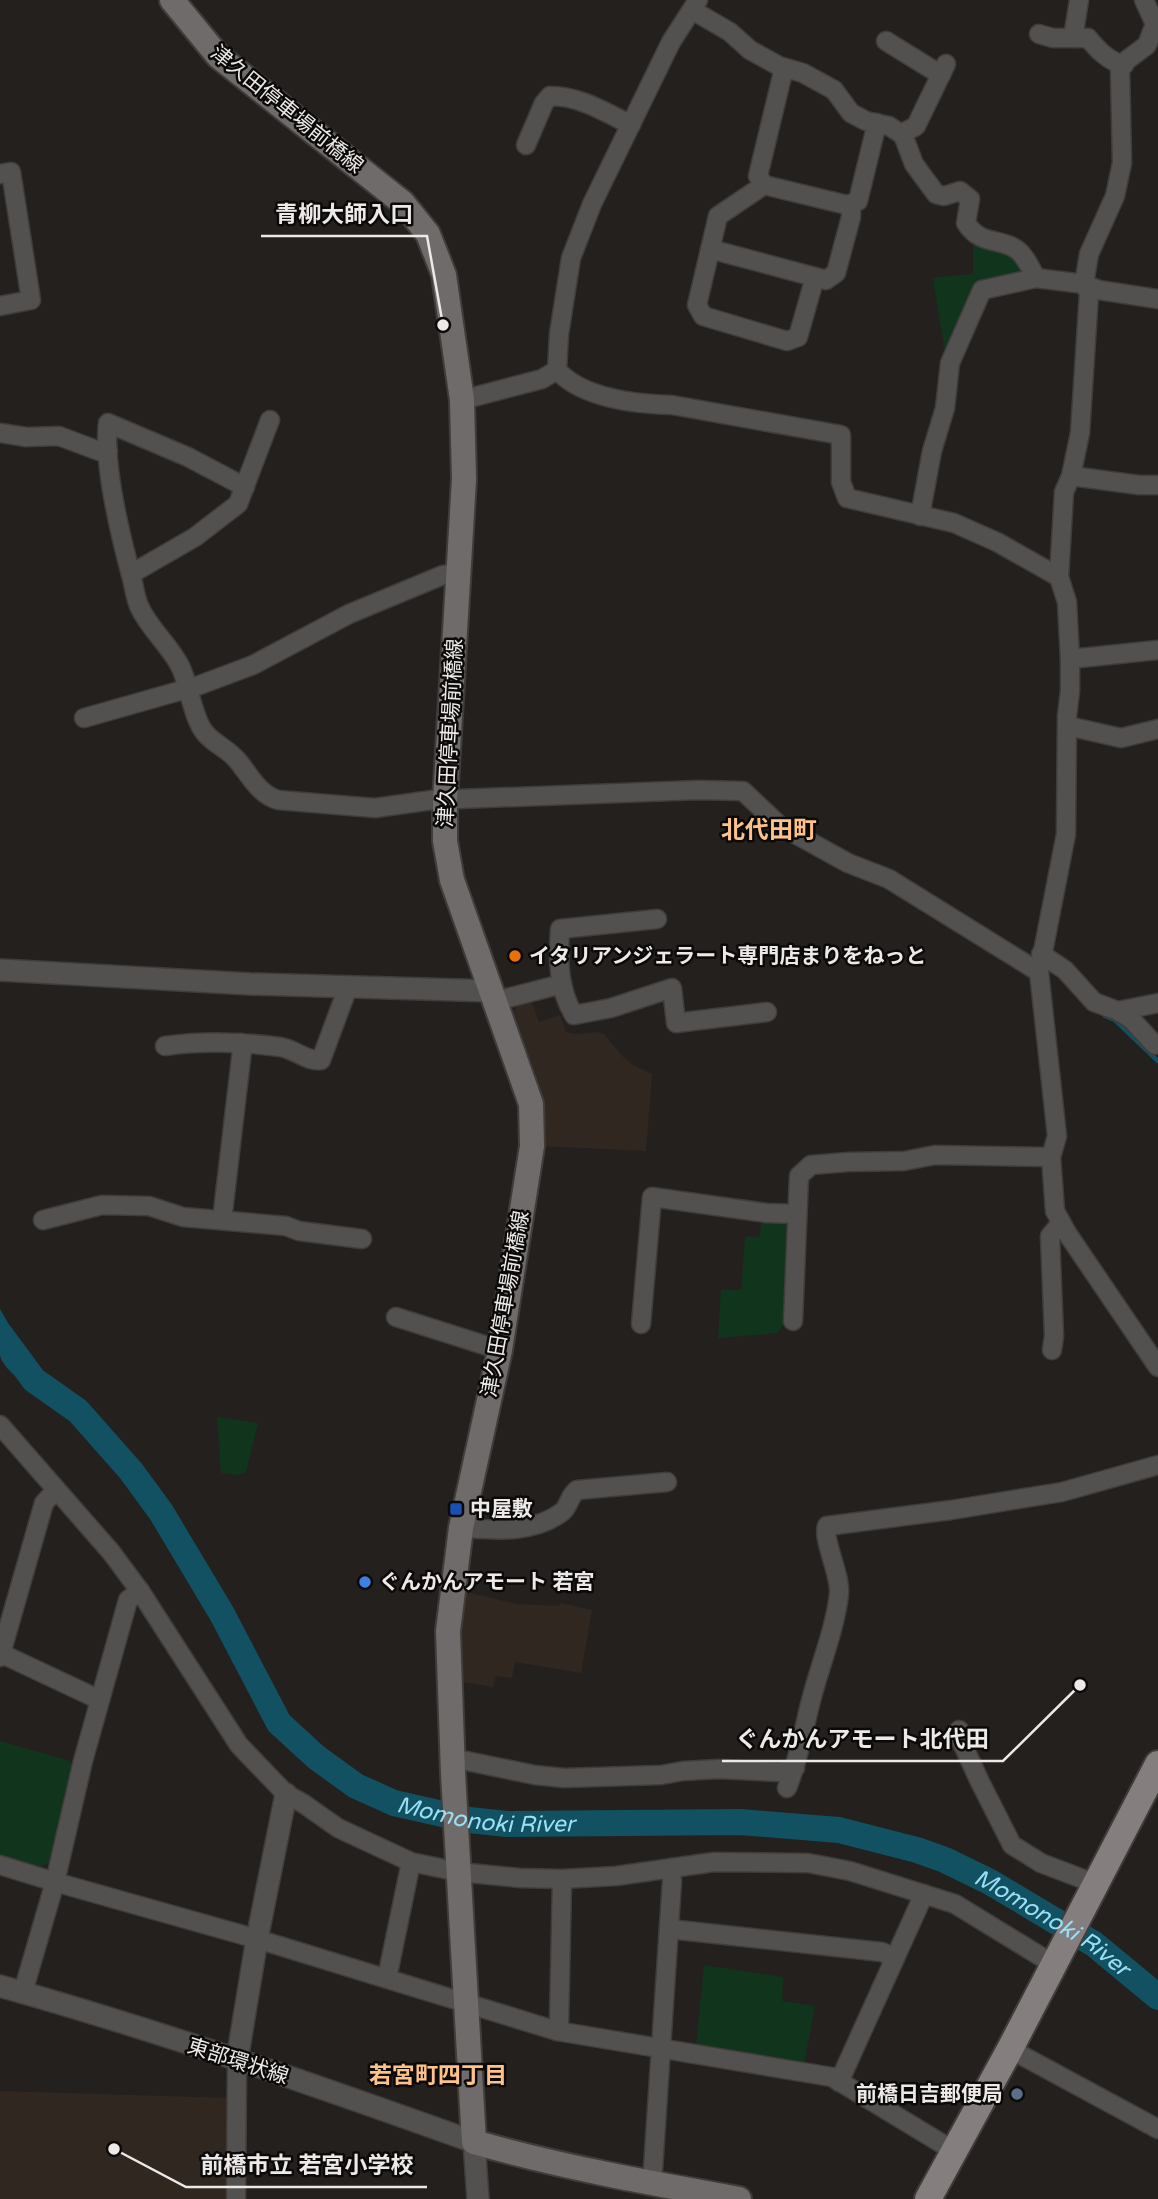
<svg xmlns="http://www.w3.org/2000/svg" width="1158" height="2199" font-family="'Varela Round','Noto Sans JP',sans-serif">
	<style>
		.built { fill: #302721 }
		.green { fill: #10351c }
		.water { fill: #115162 }
		.lines { fill: none; stroke-linecap: round; stroke-linejoin: round }
		.stream { stroke: #115162; stroke-width: 4.5 }
		.river { stroke: #115162; stroke-width: 26 }
		.minor-casing { stroke: #403c3a; stroke-width: 21 }
		.tertiary-casing { stroke: #403c3a; stroke-width: 24 }
		.secondary-casing { stroke: #403c3a; stroke-width: 28 }
		.primary-casing { stroke: #403c3a; stroke-width: 30 }
		.minor { stroke: #535150; stroke-width: 18 }
		.tertiary { stroke: #535150; stroke-width: 21 }
		.secondary { stroke: #6e6b6a; stroke-width: 24 }
		.primary { stroke: #847f7e; stroke-width: 26 }
		.food-dot { fill: #e8710a; stroke: #0c0a09; stroke-width: 2.5 }
		.transit-dot { fill: #1a4fb4; stroke: #0c0a09; stroke-width: 2.5 }
		.shop-dot { fill: #3f7fe0; stroke: #0c0a09; stroke-width: 2.5 }
		.service-dot { fill: #5c6f8a; stroke: #0c0a09; stroke-width: 2.5 }
		.labels { text-anchor: middle; stroke-width: 5; stroke-linejoin: round; paint-order: stroke }
		.street-label { font-size: 21px; fill: #ece9e8; stroke: #0c0a09 }
		.poi-label { font-size: 21px; font-weight: bold; fill: #ece9e8; stroke: #0c0a09; text-anchor: start }
		.water-label { font-size: 23px; font-style: italic; fill: #99e0f7; stroke: #0c0a09 }
		.neighbourhood-label { font-size: 23px; font-weight: bold; fill: #fdc289; stroke: #0c0a09 }
		.quarter-label { font-size: 24px; font-weight: bold; fill: #fdc289; stroke: #0c0a09 }
		.leader { fill: none; stroke: #ece9e8; stroke-width: 2.5 }
		.callout-dot { fill: #ece9e8; stroke: #0c0a09; stroke-width: 2.5 }
		.callout-label { font-size: 23px; text-anchor: middle; font-weight: bold; fill: #ece9e8; stroke: #0c0a09; stroke-width: 5; stroke-linejoin: round; paint-order: stroke }
	</style>
	<rect width="100%" height="100%" fill="#24201e"/>
	<g class="built">
		<path d="M532,1002l7,20 21,-7 6,17 10,2 20,-2 8,2 19,23 10,8 19,9 -6,77 -106,-5 -29,-129 6,-11z"/>
		<path d="M459,1590l57,14 42,2 3,-3 31,7 -11,63 -66,-11 -3,16 -16,-2 -3,11 -36,-6z"/>
		<path d="M0,2091l228,7 -1,101h-227z"/>
	</g>
	<g class="green">
		<path d="M973,241l34,10 24,27 -53,9 -33,66 -12,-74 6,-2 34,-3z"/>
		<path d="M762,1219l31,3 -6,96 -9,15 -60,5 3,-48h20l4,-54 14,2z"/>
		<path d="M217,1417l41,6 -12,49 -10,3 -15,-2z"/>
		<path d="M0,1741l70,20 5,8 -26,93 -9,5 -40,-12z"/>
		<path d="M704,1965l79,12 -1,24 33,5 -11,59 -108,-19z"/>
	</g>
	<path class="water" d="M0,1309l23,40 13,16 49,43c-28,-11 -69,-21 -84,-49 -1,-9 -1,-39 -1,-50z"/>
	<g class="lines">
		<path class="stream" d="M1105,1016l10,4 43,41"/>
		<path class="river" id="s1" d="M0,1334l34,46 44,31 53,60 30,41 61,102 57,109 37,34 40,29 38,17 75,17 38,4 233,-2 99,8 78,20 28,10 45,22 104,62 64,53"/>
		<g class="minor-casing">
			<g id="minor">
				<path d="M698,0l-27,42 -79,162 -21,54 -12,76 -2,36c26,29 79,34 115,35l169,30v47l6,16 107,25 43,19 62,35"/>
				<path d="M1144,0l11,24 -8,21 -20,15 -7,10 2,93 -7,33 -26,58 -5,30 5,9 -9,140 -9,43 -7,16 -5,85 8,25 3,57v32l-3,25 -1,118 -27,138 18,164 -6,21 4,54 12,22 91,134"/>
				<path d="M692,10l38,22 20,18 29,16 24,7 31,17 17,23 15,8 23,5 14,9 11,29 22,30 8,2 16,-5 10,8 -4,24c15,23 32,14 50,26 9,6 15,20 20,29"/>
				<path d="M1039,34l14,4h35c10,12 20,23 36,27"/>
				<path d="M1073,38l6,-38"/>
				<path d="M886,41l55,34"/>
				<path d="M784,68l-26,108 6,9 83,20 11,-4 19,-78"/>
				<path d="M901,134l15,-8 30,-62"/>
				<path d="M526,145l18,-42 6,-7c30,0 55,16 81,29"/>
				<path d="M0,174l11,-2 20,128 -31,6"/>
				<path d="M764,185l-46,31 -21,89 6,11 84,25 11,-4 17,-60"/>
				<path d="M710,249l116,31 10,-7 15,-56v-13"/>
				<path d="M462,400l80,-21 15,-9"/>
				<path d="M0,433l26,4 33,-1 40,15h9"/>
				<path d="M1071,476l68,9h19"/>
				<path d="M245,487l-57,-30 -80,-34c-5,42 12,111 23,152 3,10 4,22 8,31 10,23 31,39 42,62 8,17 12,51 24,65 9,11 23,16 32,27 13,15 21,34 41,40l97,8 57,-8 267,-10 44,1 36,34 69,38 41,16 150,93"/>
				<path d="M920,516l12,-65 13,-43 5,-45 32,-73 54,-12 48,6 15,6 59,9"/>
				<path d="M131,574l64,-37 43,-33 32,-84"/>
				<path d="M1070,659l88,-9"/>
				<path d="M84,718l113,-32 56,-21 96,-51 94,-39 17,-3"/>
				<path d="M1068,726l53,12 37,-9"/>
				<path d="M657,919l-97,10c-2,30 -2,60 14,86l37,-7 61,-20 4,35 91,-11"/>
				<path d="M1041,954l24,16 29,32 24,9 40,-8"/>
				<path d="M496,1001l66,-17"/>
				<path d="M1118,1011l13,8 24,26"/>
				<path d="M165,1046c37,-5 78,-4 115,1 15,2 27,15 41,13l27,-73"/>
				<path d="M43,1220l59,-15 47,1 34,11 103,9 13,5 63,8"/>
				<path d="M222,1220l20,-170 -1,-7"/>
				<path d="M396,1317l104,33"/>
				<path d="M793,1321l6,-145 12,-11 37,-3 56,-1 31,-6 116,2"/>
				<path d="M641,1324l11,-127 114,16 31,1"/>
				<path d="M1052,1350l2,-14 -4,-100 11,-13"/>
				<path d="M0,1425l111,127 29,39 99,154 47,49 18,10 34,24 73,34 48,10 61,6 42,1 54,-3 98,-14 94,1 42,8 105,33 98,60"/>
				<path d="M461,1528c33,2 72,6 101,-16 7,-5 7,-16 15,-22l90,-8"/>
				<path d="M0,1653l100,47"/>
				<path d="M0,1657l44,-154 12,-13"/>
				<path d="M959,1730l3,13 18,39 32,63 29,18 55,21"/>
				<path d="M452,1758l83,17 29,3 97,-3 22,-4 36,-2 61,3 15,-4"/>
				<path d="M787,1788c13,-31 17,-63 26,-95 9,-33 22,-65 26,-99 2,-19 -17,-55 -12,-68l124,-16 111,-18 96,-27"/>
				<path d="M0,1865l55,17 202,57 300,92 275,46 122,74"/>
				<path d="M669,1929l213,23 13,6"/>
				<path d="M387,1978l24,-116"/>
				<path d="M23,1992l32,-110 28,-121 45,-161 12,-9"/>
				<path d="M557,2031l2,-6 3,-146"/>
				<path d="M1010,2049l148,80"/>
				<path d="M839,2082l85,-188"/>
				<path d="M652,2184l20,-303 -1,-13"/>
				<path d="M236,2199l1,-139"/>
			</g>
		</g>
		<g class="tertiary-casing">
			<g id="tertiary">
				<path d="M0,970l251,14 241,7"/>
				<path d="M0,1986c160,45 318,100 474,156l4,57"/>
				<path d="M237,2060l20,-121 29,-145"/>
			</g>
		</g>
		<g class="secondary-casing">
			<path id="secondary" d="M172,0l46,56 185,147 25,31 16,41 18,125 2,79 -19,322v40l7,39 79,224 1,42 -32,204 -39,178 -13,103 5,142 21,369c87,25 176,41 265,57"/>
		</g>
		<g class="primary-casing">
			<path id="primary" d="M928,2199l82,-150 148,-285"/>
		</g>
		<use href="#minor" class="minor"/>
		<use href="#tertiary" class="tertiary"/>
		<use href="#secondary" class="secondary"/>
		<use href="#primary" class="primary"/>
	</g>
	<circle class="food-dot" cx="515" cy="956" r="7"/>
	<rect class="transit-dot" x="449" y="1502" width="14" height="14" rx="3.5"/>
	<circle class="shop-dot" cx="365" cy="1582" r="7"/>
	<circle class="service-dot" cx="1017" cy="2094" r="7"/>
	<g class="labels">
		<g class="street-label">
			<text transform="translate(287 109) rotate(39)" y="7">津久田停車場前橋線</text>
			<text transform="translate(450 733) rotate(-87)" y="7">津久田停車場前橋線</text>
			<text transform="translate(505 1304) rotate(-80)" y="7">津久田停車場前橋線</text>
			<text transform="translate(238 2061) rotate(18)" y="7">東部環状線</text>
		</g>
		<g class="poi-label">
			<text x="529" y="963">イタリアンジェラート専門店まりをねっと</text>
			<text x="470" y="1516">中屋敷</text>
			<text x="379" y="1589">ぐんかんアモート 若宮</text>
			<text x="1003" y="2101" text-anchor="end">前橋日吉郵便局</text>
		</g>
		<g class="water-label">
			<text dy="8" stroke="none"><textPath href="#s1" startOffset="718">Momonoki River</textPath></text>
			<text dy="8" stroke="none"><textPath href="#s1" startOffset="1307">Momonoki River</textPath></text>
		</g>
		<g class="neighbourhood-label">
			<text x="438" y="2083">若宮町四丁目</text>
		</g>
		<g class="quarter-label">
			<text x="769" y="838">北代田町</text>
		</g>
	</g>
	<path class="leader" d="M443 325L427 236H261M1080 1685L1003 1761H722M114 2149L186 2187H427"/>
	<g class="callout-dot">
		<circle cx="443" cy="325" r="7"/>
		<circle cx="1080" cy="1685" r="7"/>
		<circle cx="114" cy="2149" r="7"/>
	</g>
	<g class="callout-label">
		<text x="344" y="222">青柳大師入口</text>
		<text x="862" y="1747">ぐんかんアモート北代田</text>
		<text x="307" y="2173">前橋市立 若宮小学校</text>
	</g>
</svg>
